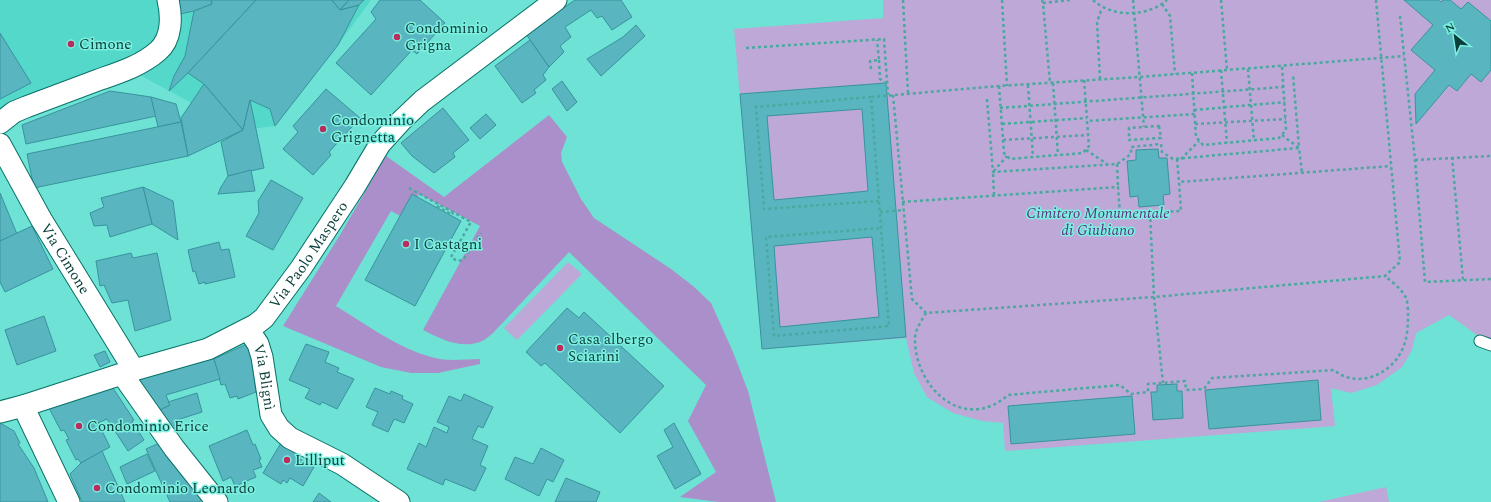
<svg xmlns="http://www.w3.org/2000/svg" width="1491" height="502" font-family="Spectral,serif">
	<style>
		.built { fill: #53d8c9 }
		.green { fill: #bda8d8 }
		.forest { fill: #aa8fca }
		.building { fill: #59b6c0; stroke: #38939d; fill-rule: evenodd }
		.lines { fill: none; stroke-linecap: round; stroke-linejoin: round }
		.lane-casing { stroke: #077268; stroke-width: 13 }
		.street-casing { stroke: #077268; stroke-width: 23 }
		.path { stroke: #4ba89e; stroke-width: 2.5; stroke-dasharray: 3 3; stroke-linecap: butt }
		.lane { stroke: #fff; stroke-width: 11 }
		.street { stroke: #fff; stroke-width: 21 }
		.poi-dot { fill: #ba2c5e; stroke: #7cefe1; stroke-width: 1.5 }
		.labels { text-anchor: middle; stroke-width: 3; stroke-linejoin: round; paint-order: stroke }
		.poi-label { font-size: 15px; fill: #093e39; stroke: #7cefe1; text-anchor: start }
		.park-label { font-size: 15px; font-style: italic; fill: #5a377e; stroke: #7cefe1 }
		.street-label { font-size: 15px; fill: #093e39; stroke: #7cefe1 }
	</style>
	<rect width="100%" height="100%" fill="#6ee2d4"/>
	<path class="built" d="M0,0h371l-33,45 -63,81 -34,4 -112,-61 -129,55z"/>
	<g class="green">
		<path d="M883,0h608v340h-7l-35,-25 -33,18 -4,17 -10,17 -25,18 -26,8 -20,-5 4,38 -330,25 -2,-28 -21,-2 -29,-8 -26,-16 -13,-24 -8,-35 -144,11 -28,-320 149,-11z"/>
		<path d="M568,262l14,12 -65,66 -13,-12z"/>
		<path d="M1386,487l3,15h-70z"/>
	</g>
	<path class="forest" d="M549,115l18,22 -6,16 1,9 19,37 13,19 77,51 22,17 18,17 22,49 15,39 28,111h-57l-39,-5 36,-25 -28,-51 18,-36 -137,-133 -76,81c-4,3 -8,7 -13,9 -20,7 -39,-3 -57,-12l57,-104 -61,-32 -15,24 -13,-7 -55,95c31,19 67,46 104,53 12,2 27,0 40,0v5l-42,9h-27l-30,-6 -98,-41 57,-91 46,-79 58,41z"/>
	<g class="building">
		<path d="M175,0h36l1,4 -18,7 -14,3z"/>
		<path d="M211,0h45l-68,73 -19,18 5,-15 11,-20 9,-45 18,-7z"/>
		<path d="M256,0h76l8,10 19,-5 -21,40 -63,81 -5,-17 -20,-9 -7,30 -39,-46 -16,-11z"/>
		<path d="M332,0h17l-9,10z"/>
		<path d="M349,0h15l-5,5 -19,5z"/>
		<path d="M380,0h40l25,23 -28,31 -5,-4 -41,45 -35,-32 40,-44 -5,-7z"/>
		<path d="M575,0h46l11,17 -20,13 -10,-14 -5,2 -6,-8 -26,17 6,10 -11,9 4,6 -15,15 -23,-33z"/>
		<path d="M1404,0h34l3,2 2,-2h7l11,9 7,-7 23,19v49l-10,12 -10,-8 -14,17 -8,-6 -33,39 -1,-30 20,-24 -24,-20 22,-25z"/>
		<path d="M636,25l9,11 -44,40 -14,-17 36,-22z"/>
		<path d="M0,33l31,50 -31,16z"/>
		<path d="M530,40l19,27 -6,8 3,5 -12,10 2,3 -14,10 -27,-37z"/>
		<path d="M562,81l15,21 -10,9 -15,-22z"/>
		<path d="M886,83l20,254 -144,12 -22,-255zM862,109l6,82 -94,9 -7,-84zM872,237l7,80 -99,10 -6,-81z"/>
		<path d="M204,84l39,46 -55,26 -7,-38z"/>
		<path d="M326,89l34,29 -31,34 2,3 -18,20 -30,-26 15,-17 -5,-6z"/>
		<path d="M110,91l41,6 5,19 -130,28 -4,-19z"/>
		<path d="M151,97l25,7 5,18 -23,5z"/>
		<path d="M250,100l14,68 -36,8 -7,-34 22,-12z"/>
		<path d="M443,108l26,32 -16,13 2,4 -21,16 -22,-17 -11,-13z"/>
		<path d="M486,114l10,11 -16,14 -10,-11z"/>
		<path d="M181,122l7,34 -154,32 -7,-34z"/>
		<path d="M1158,149l1,9h8l3,36 -7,1 1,10 -25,2 -1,-11 -8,1 -3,-36 9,-1v-10z"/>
		<path d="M251,170l4,21 -37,3 3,-7 7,-11z"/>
		<path d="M271,180l32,18 -30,52 -27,-14 13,-23 -1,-12z"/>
		<path d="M143,187l30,14 5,39 -26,-16z"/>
		<path d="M143,187l9,37 -42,13 -3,-12 -13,1 -4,-13 14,-6 -3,-9z"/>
		<path d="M0,193l17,41 -17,7z"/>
		<path d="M412,194l49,27 -46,85 -50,-26z"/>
		<path d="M32,226l21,43 -48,23 -5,-10v-41z"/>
		<path d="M219,242l2,8 8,-1 6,28 -30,7v-2l-6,2 -4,-13 -2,1 -5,-22z"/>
		<path d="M131,253l2,5 24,-5 14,67 -36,11 -7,-31 -16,3 -8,-18 -4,1 -4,-25z"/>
		<path d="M567,308l12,10 5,-6 80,74 -44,47 -75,-70 -4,3 -15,-14z"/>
		<path d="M44,316l12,35 -39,14 -12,-35z"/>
		<path d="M249,343l7,49 -18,7 -1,-3 -7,2 -5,-14 -4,1 -7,-26z"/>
		<path d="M306,344l23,8 -4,10 14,6 -2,4 17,7 -17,30 -15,-7 -2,3 -15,-7 5,-9 -21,-9z"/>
		<path d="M105,351l5,11 -10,5 -6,-12z"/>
		<path d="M213,356l7,23 -54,16 4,10 -14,7 -19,-32z"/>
		<path d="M1318,380l3,40 -112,9 -4,-39z"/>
		<path d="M1177,384v7h5l1,27 -30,2 -2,-28h6v-7z"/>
		<path d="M111,385l23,35 -2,1 12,19 -16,11 -21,-32 -9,4 12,24 -29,16 -3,-4 -2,1 -10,-20 3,-1 -5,-9 -3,1 -12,-23z"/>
		<path d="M375,388l15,6 1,-3 12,5 -1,3 11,5 -9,19 -10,-4 -6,13 -16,-7 6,-13 -12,-5z"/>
		<path d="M197,393l5,19 -25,8 3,5 -9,6 -13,-20 12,-6 -2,-3z"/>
		<path d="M464,394l29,13 -10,21 -5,-2 -6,13 16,7 -8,19 6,3 -11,23 -30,-12 -2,6 -36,-16 12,-26 7,4 8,-20 13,6 2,-6 -12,-5 12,-26 12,5z"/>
		<path d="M1132,396l3,38 -124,10 -3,-38z"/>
		<path d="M0,423l14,8 6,12 -2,1 16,24 14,34h-48z"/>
		<path d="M674,423l27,51 -26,15 -18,-33 16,-9 -9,-17z"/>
		<path d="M247,430l6,15 2,-1 6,15 -2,1 3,7 -9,3 3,7 -21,9 -4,-9 -8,4 -14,-35z"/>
		<path d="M164,441l42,57 -7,4h-29l-24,-53z"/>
		<path d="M281,443l19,12 -2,3 16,9 -11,19 -13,-8 -3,5 -4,-3 -2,4 -18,-11z"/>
		<path d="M541,448l23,12 -11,22 -6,-3 -8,17 -34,-17 10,-22 18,7z"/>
		<path d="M102,451l23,51h-43l-12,-28 11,-11z"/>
		<path d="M147,454l8,17 -28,13 -7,-17z"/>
		<path d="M566,478l34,14 -4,10h-41z"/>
		<path d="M319,493l12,9h-18z"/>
	</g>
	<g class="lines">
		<g class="lane-casing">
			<path id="lane" d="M1480,341l11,4"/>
		</g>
		<g class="street-casing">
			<g id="street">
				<path d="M0,123l14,-11 12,-5c24,-9 48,-18 72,-27 20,-7 43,-14 60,-29 14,-12 14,-34 10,-51"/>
				<path id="s1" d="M0,144l41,75 93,151"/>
				<path id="s2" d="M248,329l10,15 4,13 9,58 8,13 11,10 52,26 57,38"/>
				<path d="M122,374l52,74 43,54"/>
				<path d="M23,406l46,96"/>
				<path id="s3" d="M0,412l23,-6 111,-36 74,-21 47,-24 9,-7 37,-50 54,-82 25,-42 21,-23 21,-20 134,-101"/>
			</g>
		</g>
		<g class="path">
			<path d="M903,0l5,94"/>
			<path d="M1002,0l5,86"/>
			<path d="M1042,0l1,3 7,80"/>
			<path d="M1093,0c19,18 55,17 74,0"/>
			<path d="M1133,0l11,127"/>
			<path d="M1221,0l6,70"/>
			<path d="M1043,3l27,-3"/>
			<path d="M1162,4l8,12 5,58"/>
			<path d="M1400,16l15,144 10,122 66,-3"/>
			<path d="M746,48l138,-9 4,56"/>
			<path d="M879,60l1,19 7,5"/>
			<path d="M871,69l-1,-8 9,-1 -2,-20"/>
			<path d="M1248,69l6,72"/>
			<path d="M1221,70l6,73"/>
			<path d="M1192,73l4,64 7,8 76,-7 7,-8 -4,-64"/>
			<path d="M1100,79l-3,-57 5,-14"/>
			<path d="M1084,80l3,38"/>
			<path d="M1053,83l5,72"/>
			<path d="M1028,85l5,72"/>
			<path d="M999,86l5,67 6,6 73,-6 6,-7 -2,-25 108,-7"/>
			<path d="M893,95l19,204 14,14 228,-16 231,-21 15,-14 -24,-262"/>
			<path d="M871,97l128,-11 140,-9 265,-21"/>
			<path d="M987,99l6,73 124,-8 14,-10v-7l30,-3 1,8 11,7 126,-11 -6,-74"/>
			<path d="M1000,108l283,-21"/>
			<path d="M1194,110l91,-8"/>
			<path d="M1002,124l85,-6"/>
			<path d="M1195,124l91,-5"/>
			<path d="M1159,126l2,12 -32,2v-12z"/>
			<path d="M1282,135l17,13 3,25"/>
			<path d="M1003,140l85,-5"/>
			<path d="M1086,150l21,14"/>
			<path d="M1452,157l11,123"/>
			<path d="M1177,159l2,23"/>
			<path d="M1181,159l18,-18"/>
			<path d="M1415,160l76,-4"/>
			<path d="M1117,164l1,23"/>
			<path d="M409,188l62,34 -20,35 6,4 6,-1 18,-27"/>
			<path d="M994,195l-1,-23 14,-16"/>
			<path d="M879,201l-115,8 -8,-102 115,-10 8,104 2,27 8,98 -115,10 -8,-99 115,-9"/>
			<path d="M902,202l216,-15 2,27 61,-3 -2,-29 212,-16"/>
			<path d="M437,206l15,9 1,-2"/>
			<path d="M880,212l23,-2"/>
			<path d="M1150,213l4,84 9,86"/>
			<path d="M926,313c-4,7 -11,17 -11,25 -1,49 49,96 93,57l112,-10 11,9 17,-2v-8l37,-3 1,9 18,-1 8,-11 122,-8c3,2 6,5 10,6 21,9 47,-4 57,-24 6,-11 7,-24 7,-36 0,-5 0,-13 -2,-18 -4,-9 -14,-16 -21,-22"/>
		</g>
		<use href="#lane" class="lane"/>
		<use href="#street" class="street"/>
	</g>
	<g class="poi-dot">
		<circle cx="397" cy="37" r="4"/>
		<circle cx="71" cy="44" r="4"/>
		<circle cx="323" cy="129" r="4"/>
		<circle cx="406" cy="244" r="4"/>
		<circle cx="560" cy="348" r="4"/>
		<circle cx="79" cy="426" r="4"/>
		<circle cx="287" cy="460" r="4"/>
		<circle cx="97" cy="488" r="4"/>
	</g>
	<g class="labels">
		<g class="poi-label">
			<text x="405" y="33">Condominio<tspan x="405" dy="17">Grigna</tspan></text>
			<text x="79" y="49">Cimone</text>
			<text x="331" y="125">Condominio<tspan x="331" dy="17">Grignetta</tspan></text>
			<text x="414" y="249">I Castagni</text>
			<text x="568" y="344">Casa albergo<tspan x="568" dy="17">Sciarini</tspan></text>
			<text x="87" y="431">Condominio Erice</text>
			<text x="295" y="465">Lilliput</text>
			<text x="105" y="493">Condominio Leonardo</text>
		</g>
		<g class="park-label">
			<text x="1098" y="218">Cimitero Monumentale<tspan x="1098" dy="17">di Giubiano</tspan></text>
		</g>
		<g class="street-label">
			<text dy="5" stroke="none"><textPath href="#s3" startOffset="359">Via Paolo Maspero</textPath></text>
			<text dy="5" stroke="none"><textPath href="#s1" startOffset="132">Via Cimone</textPath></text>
			<text dy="5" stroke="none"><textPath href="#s2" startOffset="52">Via Blignì</textPath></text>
		</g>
	</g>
	<g transform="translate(1455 36) rotate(330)" stroke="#7cefe1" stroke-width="3" paint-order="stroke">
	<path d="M0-3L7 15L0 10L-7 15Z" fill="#093e39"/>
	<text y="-6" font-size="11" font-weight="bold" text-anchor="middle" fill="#093e39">N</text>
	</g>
</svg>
